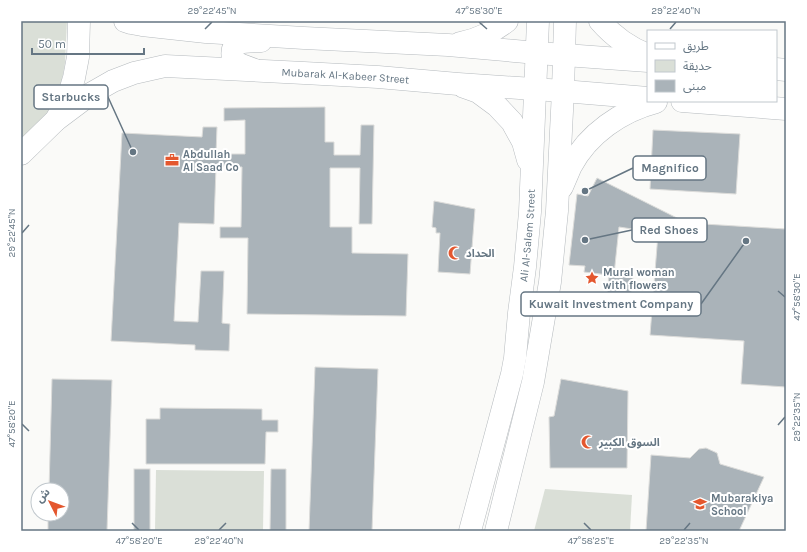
<svg xmlns="http://www.w3.org/2000/svg" width="807" height="552" font-family="Karla,'Noto Sans Arabic',sans-serif">
	<style>
		.green { fill: #dadfd7 }
		.building { fill: #aab3b9; stroke: #dcdcda }
		.lines { fill: none; stroke-linecap: round; stroke-linejoin: round }
		.primary-casing { stroke: #b5babe; stroke-width: 23 }
		.primary { stroke: #fff; stroke-width: 22 }
		.ticks { fill: none; stroke: #657683; stroke-width: 1.5 }
		.labels { text-anchor: middle; stroke-width: 4; stroke-linejoin: round; paint-order: stroke }
		.street-label { font-size: 11px; fill: #657683; stroke: #fff }
		.poi-label { font-size: 11px; font-weight: bold; fill: #657683; stroke: #fff; text-anchor: start }
		.leader { fill: none; stroke: #657683; stroke-width: 1.5 }
		.callout-dot { fill: #657683; stroke: #fff; stroke-width: 1.5 }
		.callout { fill: #fff; stroke: #657683; stroke-width: 1.5 }
		.callout-label { font-size: 12px; text-anchor: middle; font-weight: bold; fill: #657683 }
		.neatline { fill: none; stroke: #657683; stroke-width: 1.5 }
		.ticks-label { font-size: 10px; text-anchor: middle; fill: #657683 }
	</style>
	<rect width="100%" height="100%" fill="#fafaf8"/>
	<g class="green">
		<path d="M21,21h46l-2,42 -10,56 -34,33z"/>
		<path d="M156,470l108,1 -1,60h-108z"/>
		<path d="M545,489l87,6 -2,36h-96z"/>
	</g>
	<g class="building">
		<path d="M325,107v35h9v13h26l1,-30h13l-2,99h-13l1,-56h-30v59h22v26l56,1 -2,62 -159,-2 1,-76h-28v-11h21l1,-60h-26l-2,57 -35,-1 -5,98 24,1 3,-51h23l-2,52 8,1 -1,27 -34,-1v-5l-84,-4 11,-208 80,4 1,-10h14l-1,27h29v-34l-21,1v-13z"/>
		<path d="M653,130l87,4 -4,60 -86,-5z"/>
		<path d="M597,178l90,45 99,6v158l-45,-3 3,-43 -94,-6 9,-114 -18,-1 -2,10 -20,-3 -5,48 19,2 -3,22 -23,-3 2,-21 -25,-3 1,-6 -16,-1 8,-71 11,2z"/>
		<path d="M434,201l41,8 -5,65 -32,-2 2,-39h-4v-5l-4,-1z"/>
		<path d="M315,367l63,2 -6,162h-63z"/>
		<path d="M52,379l60,1 -5,151h-59v-17h14v-24h-13z"/>
		<path d="M561,379l67,12 -1,77h-77l-1,-51 5,-1z"/>
		<path d="M160,408l102,1v11h16v12h-12l-1,32h-119v-45h14z"/>
		<path d="M706,448l11,5 3,11 44,13 -25,54h-93l5,-76 39,3 9,-9z"/>
		<rect x="134" y="469" width="16" height="62"/>
		<path d="M271,469h15v62h-16z"/>
	</g>
	<g class="lines">
		<g class="primary-casing">
			<g id="primary">
				<path d="M125,21l6,2 11,2 64,7 98,6 144,7 89,8 111,8"/>
				<path d="M600,21c13,15 30,27 48,34"/>
				<path d="M460,43c18,-3 33,-11 47,-22"/>
				<path d="M776,69l10,1"/>
				<path d="M255,70l-16,-6 -6,-5c-4,-20 13,-17 28,-18"/>
				<path d="M464,87l14,5 19,14 15,16 11,20 5,18"/>
				<path d="M682,101l104,8"/>
				<path id="s1" d="M56,120l36,-27 21,-12 21,-8 31,-7 139,7 74,4 80,7 105,7 85,7"/>
				<path d="M21,154l35,-34 12,-22 6,-20 4,-21 1,-36"/>
				<path d="M562,187c3,-7 6,-14 9,-21 17,-32 50,-55 85,-64"/>
				<path id="s2" d="M470,531l42,-157 3,-16 4,-45 6,-46 5,-55 8,-191"/>
				<path d="M496,531l37,-149 17,-100 7,-71 6,-120 2,-70"/>
			</g>
		</g>
		<use href="#primary" class="primary"/>
	</g>
	<path class="ticks" d="M479,22l8,7M205,29l7,-7M670,29l6,-7M22,233l7,-8M778,291l7,6M22,424l7,7M778,425l7,-8M132,523l7,7M584,523l7,7M219,530l7,-7M684,530l6,-7"/>
	<defs>
		<g id="office-bare" transform="scale(1.08)"><path d="M-6-3h4V-5.5h4V-3h4V5H-6ZM-1-4.5V-3h2v-1.5ZM-6 0V1H6V0Z" fill="#e4572e" stroke="#fff" stroke-width="2.5" paint-order="stroke"/></g>
		<g id="mosque-bare" transform="scale(1.08)"><path d="M3.5-4.9A6 6 0 1 0 3.5 4.9A5 5 0 1 1 3.5-4.9Z" fill="#e4572e" stroke="#fff" stroke-width="2.5" paint-order="stroke"/></g>
		<g id="sight-bare" transform="scale(1.08)"><path d="M0-6L1.8-2.2L6-1.7L2.9 1.2L3.7 5.4L0 3.3L-3.7 5.4L-2.9 1.2L-6-1.7L-1.8-2.2Z" fill="#e4572e" stroke="#fff" stroke-width="2.5" paint-order="stroke"/></g>
		<g id="school-bare" transform="scale(1.08)"><path d="M0-5L7-2L0 1L-7-2ZM-4 1L0 2.5L4 1V4Q0 6-4 4Z" fill="#e4572e" stroke="#fff" stroke-width="2.5" paint-order="stroke"/></g>
	</defs>
	<g fill-rule="evenodd">
		<use href="#office-bare" x="172" y="160"/>
		<use href="#mosque-bare" x="455" y="253"/>
		<use href="#sight-bare" x="592" y="278"/>
		<use href="#mosque-bare" x="588" y="442"/>
		<use href="#school-bare" x="700" y="504"/>
	</g>
	<g class="labels">
		<g class="street-label">
			<text dy="4" stroke="none"><textPath href="#s1" startOffset="304">Mubarak Al-Kabeer Street</textPath></text>
			<text dy="4" stroke="none"><textPath href="#s2" startOffset="302">Ali Al-Salem Street</textPath></text>
		</g>
		<g class="poi-label">
			<text x="183" y="158">Abdullah<tspan x="183" dy="13">Al Saad Co</tspan></text>
			<text x="466" y="257">الحداد</text>
			<text x="603" y="276">Mural woman<tspan x="603" dy="13">with flowers</tspan></text>
			<text x="599" y="446">السوق الكبير</text>
			<text x="711" y="502">Mubarakiya<tspan x="711" dy="13">School</tspan></text>
		</g>
	</g>
	<path class="leader" d="M133 152L108 97M585 191L633 168M585 240L632 230M746 241L701 304"/>
	<g class="callout-dot">
		<circle cx="133" cy="152" r="4"/>
		<circle cx="585" cy="191" r="4"/>
		<circle cx="585" cy="240" r="4"/>
		<circle cx="746" cy="241" r="4"/>
	</g>
	<g class="callout">
		<rect x="34" y="85" width="74" height="24" rx="4"/>
		<rect x="633" y="156" width="73" height="24" rx="4"/>
		<rect x="632" y="218" width="75" height="24" rx="4"/>
		<rect x="521" y="292" width="180" height="24" rx="4"/>
	</g>
	<g class="callout-label">
		<text x="71" y="101">Starbucks</text>
		<text x="670" y="172">Magnifico</text>
		<text x="669" y="234">Red Shoes</text>
		<text x="611" y="308">Kuwait Investment Company</text>
	</g>
	<rect width="807" height="552" fill="none" stroke="#ffffff" stroke-width="44"/>
	<rect x="647" y="30" width="130" height="72" fill="#ffffff" stroke="#c1c8cd"/>
	<rect x="655" y="43" width="20" height="6" fill="#ffffff" stroke="#c1c8cd"/>
	<text x="683" y="50" font-size="12" fill="#657683">طريق</text>
	<rect x="655" y="60" width="20" height="12" fill="#dadfd7" stroke="#c1c8cd"/>
	<text x="683" y="70" font-size="12" fill="#657683">حديقة</text>
	<rect x="655" y="80" width="20" height="12" fill="#aab3b9" stroke="#c1c8cd"/>
	<text x="683" y="90" font-size="12" fill="#657683">مبنى</text>
	<g transform="translate(50 502) rotate(312)"><circle r="19" fill="#ffffff" stroke="#c1c8cd"/>
	<path d="M0-3L7 15L0 10L-7 15Z" fill="#e4572e"/>
	<text y="-6" font-size="11" font-weight="bold" text-anchor="middle" fill="#657683">ش</text>
	</g>
	<path d="M32 48v6h112v-6" fill="none" stroke="#657683" stroke-width="2"/>
	<text x="38" y="48" font-size="12" fill="#657683" stroke="#ffffff" stroke-width="3" paint-order="stroke">50 m</text>
	<rect x="22" y="22" width="763" height="508" class="neatline"/>
	<g class="ticks-label">
		<text x="212" y="14">29°22'45"N</text>
		<text x="479" y="14">47°58'30"E</text>
		<text x="676" y="14">29°22'40"N</text>
		<text transform="translate(11 233) rotate(-90)" y="4">29°22'45"N</text>
		<text transform="translate(796 297) rotate(-90)" y="4">47°58'30"E</text>
		<text transform="translate(796 417) rotate(-90)" y="4">29°22'35"N</text>
		<text transform="translate(11 424) rotate(-90)" y="4">47°58'20"E</text>
		<text x="139" y="544">47°58'20"E</text>
		<text x="219" y="544">29°22'40"N</text>
		<text x="591" y="544">47°58'25"E</text>
		<text x="684" y="544">29°22'35"N</text>
	</g>
</svg>
